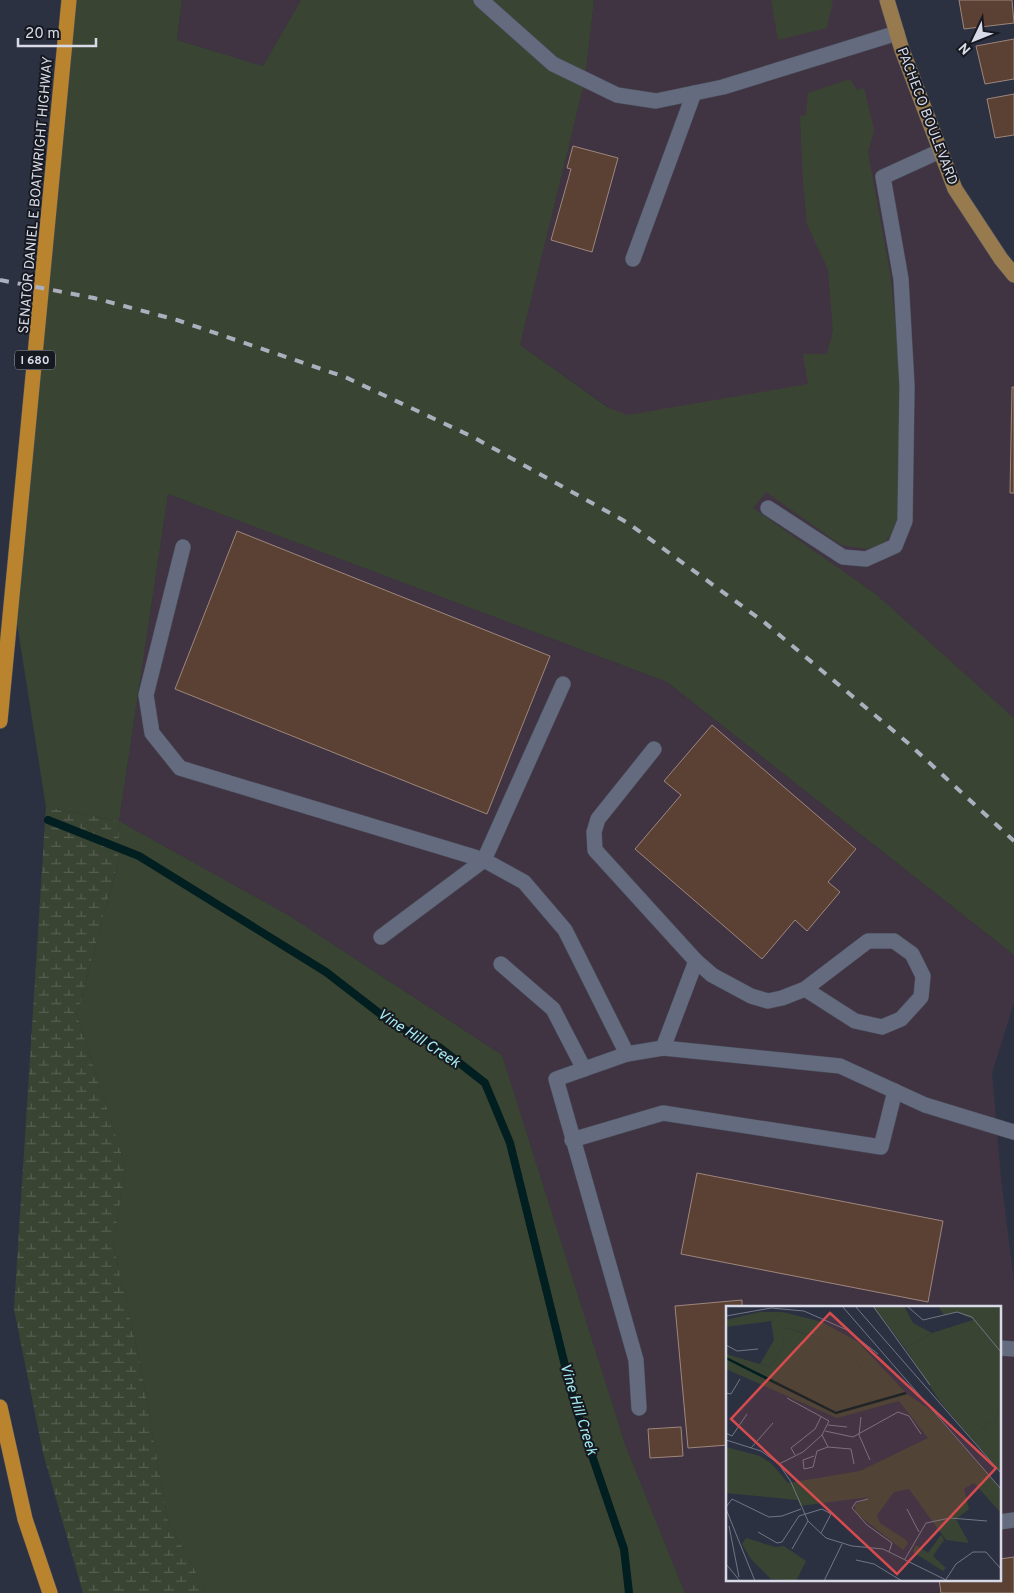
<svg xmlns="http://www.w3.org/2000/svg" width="1014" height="1593" font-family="Overpass,sans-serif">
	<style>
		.commercial { fill: #413442; fill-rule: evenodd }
		.grass { fill: #3a4433 }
		.wetland { fill: url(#wetland-marsh) }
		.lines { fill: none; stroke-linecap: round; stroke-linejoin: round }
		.stream { stroke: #011e20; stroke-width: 8 }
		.building { fill: #5b4034; stroke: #9d867c }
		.minor-casing { stroke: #4b4f5d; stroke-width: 16 }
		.major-casing { stroke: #4b4f5d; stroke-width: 16 }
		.highway-casing { stroke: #4b4f5d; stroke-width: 16 }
		.minor { stroke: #646b7e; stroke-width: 15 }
		.major { stroke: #987a4f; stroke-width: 15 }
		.highway { stroke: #ba842f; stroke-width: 15 }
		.rail { stroke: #acafbd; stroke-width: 4; stroke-dasharray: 9 9; stroke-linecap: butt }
		.labels { text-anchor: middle; stroke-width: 4; stroke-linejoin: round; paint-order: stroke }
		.shield { fill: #171921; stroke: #9ea1ac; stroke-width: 1 }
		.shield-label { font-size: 12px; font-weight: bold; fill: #d8dbe7 }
		.street-label { font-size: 14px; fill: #d8dbe7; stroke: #171921 }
		.water-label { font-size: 15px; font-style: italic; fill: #a3eef3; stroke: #171921 }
		.inset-river { fill: none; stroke: #011e20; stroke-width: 2.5 }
		.inset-road { fill: none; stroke: #717584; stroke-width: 1 }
		.view { fill: #d64c4e; fill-opacity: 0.15; stroke: #d64c4e; stroke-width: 2.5 }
		.inset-edge { fill: none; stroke: #d8dbe7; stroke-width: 2.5 }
	</style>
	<defs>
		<pattern id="wetland-marsh" width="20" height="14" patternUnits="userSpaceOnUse" patternTransform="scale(1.25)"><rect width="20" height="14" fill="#3a4433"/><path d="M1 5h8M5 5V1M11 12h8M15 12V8" fill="none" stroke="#565e51"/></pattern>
	</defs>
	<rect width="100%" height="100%" fill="#2c3142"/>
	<g class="commercial">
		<path d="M182,0h119l-38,66 -86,-26z"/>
		<path d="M594,0h293l68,189 59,86v443l-137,-123 -357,-250 65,-265z"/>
		<path d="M168,494l499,188 347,273v48l-22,70 9,105 13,104v311h-329l-59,-146 -124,-392 -214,-140 -169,-94zM728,1307h272v272h-272z"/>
	</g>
	<g class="grass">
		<path d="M69,0h113l-5,40 86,26 38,-66h293l-9,80 -65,265 89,63 19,7 180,-31 -5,-30h24l6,-23 -5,-61 -21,-46 -4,-42 -3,-66 6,-1 2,-22 42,-14 7,11 7,-2 10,42 -6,23 22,119 13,124 -3,107 -5,28 -13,14 -15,4 -26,-4 -75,-53 -13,16 124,87 137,123v237l-347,-273 -499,-188 -49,327 169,94 214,140 124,392 59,146h-478l-39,-72 -28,-158 -27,-119 13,-76 -49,-153 41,-152 1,-42 -73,-14 -33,-209z"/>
		<path d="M771,0h62l-6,28 -49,12z"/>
	</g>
	<path class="wetland" d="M46,807l73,14 -1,41 -41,153 49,153 -13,76 27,119 28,158 39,72h-124l-40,-140 -29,-144z"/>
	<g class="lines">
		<path class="stream" d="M48,820l91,36 187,116 66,51 47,24 46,36 25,60 65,263 49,143 5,44"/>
	</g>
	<g class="building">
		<path d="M959,0h53l2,23 -50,6z"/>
		<path d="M1014,39v40l-29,5 -9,-38z"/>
		<path d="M1014,94v41l-19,3 -8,-39z"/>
		<path d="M573,146l45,12 -26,94 -41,-12 20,-71 -4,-1z"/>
		<path d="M1012,387h2v106h-4z"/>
		<path d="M237,531l313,125 -63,158 -312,-125z"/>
		<path d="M712,725l144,124 -28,33 12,10 -33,39 -12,-11 -33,39 -127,-110 46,-54 -17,-14z"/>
		<path d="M697,1173l246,48 -15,81 -247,-48z"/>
		<path d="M742,1300v7h-14v138l-40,3 -13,-142z"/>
		<path d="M681,1427l2,29 -33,2 -2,-29z"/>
		<path d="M1014,1557v36h-73l-2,-14h61v-20z"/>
	</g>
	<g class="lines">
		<g class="minor-casing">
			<g id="minor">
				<path d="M481,0l72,64 64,31 39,6 67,-14 174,-54"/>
				<path d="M633,259l61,-166"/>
				<path d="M768,508l75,49 23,2 29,-13 10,-25 2,-135 -6,-107 -18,-102 57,-26"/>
				<path d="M183,547l-37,148 6,38 28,35 304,92 40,22 41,48 62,124"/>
				<path d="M654,749l-56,70 -4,13 1,18 101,111 -33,87"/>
				<path d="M381,937l103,-77 79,-176"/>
				<path d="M696,961l16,14 39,21 17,5 14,-3 23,-9 63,-48h26l18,13 11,22 -2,21 -20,22 -19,8 -27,-6 -50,-32"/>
				<path d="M501,964l52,45 31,60"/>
				<path d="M572,1140l91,-27 218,34 14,-56"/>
				<path d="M1000,1348l14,1"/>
				<path d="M639,1408l-3,-48 -80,-281 71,-25 36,-6 177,18 85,39 89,27"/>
				<path d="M1000,1522l14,-2"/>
			</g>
		</g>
		<g class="major-casing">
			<path id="major" d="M887,0l15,50 53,139 46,70 13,16"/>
		</g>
		<g class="highway-casing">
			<g id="highway">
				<path d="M0,721l69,-721"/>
				<path d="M0,1407l25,112 25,74"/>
			</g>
		</g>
		<use href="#minor" class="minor"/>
		<use href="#major" class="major"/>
		<use href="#highway" class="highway"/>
		<path class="rail" d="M0,280l94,18 83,22 168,57 128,60 155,86 136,99 144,121 106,98"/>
	</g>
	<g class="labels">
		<rect class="shield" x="15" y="350.5" width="40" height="19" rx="4"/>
		<g class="shield-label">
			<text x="35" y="364">I 680</text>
		</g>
		<g class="street-label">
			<text transform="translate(928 116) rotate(69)" y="5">PACHECO BOULEVARD</text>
			<text transform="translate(35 195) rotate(-85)" y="5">SENATOR DANIEL E BOATWRIGHT HIGHWAY</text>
		</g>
		<g class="water-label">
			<text transform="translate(419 1038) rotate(33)" y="5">Vine Hill Creek</text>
			<text transform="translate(579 1409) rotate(73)" y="5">Vine Hill Creek</text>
		</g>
	</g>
	<g transform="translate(726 1306)">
		<rect width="275" height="275" fill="#2c3142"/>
		<path d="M147,0h31l9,17 19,10 -27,15zM212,0h63v9l-27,5 -17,-8 -13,3zM34,6h23l-12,9 -45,6v-7zM56,21l39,11 34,21 7,9 21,9 16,23 8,-6 25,17 69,78v24l-27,-30 -10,6 5,20 -13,10 13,24 -23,-3 -37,-51 -15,3 -17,23 3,8 26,17 2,3 -5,7 -47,-37 -2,-8 15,-8 -69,9 -2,-6 -72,-7v-46l34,9 12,8 16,19 72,-12 68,-33 -29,-37 -62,17 -111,-49v-15l44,13 14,-21zM275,106v61l-30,-35zM215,229l3,5 -11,16 13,12 -3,3 -30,-19 3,-7 12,8zM20,232l29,9 9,-1 22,15 -10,20 -25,-2 -20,-20 -9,-15z" fill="#3a4433"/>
		<path d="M57,6l39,10 36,20 49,52 -8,7 -16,-24 -21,-9 -7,-9 -34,-21 -38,-11 1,19 -14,21 -10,-3 14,-24 -3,-19zM275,9v97l-30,26 -32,-38 -34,-52 27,-15 50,-16z" fill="#3a4433"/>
		<path class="inset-river" d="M0,52l110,55 70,-20"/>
		<path class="inset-road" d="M116,0l159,183M129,0l146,167M147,0l57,79M181,0l16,14 34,-8 15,5 29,35M0,10l45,-8 33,3 43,19 31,24M0,39l11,6 21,-2M0,87l5,1 9,-15M135,111l-2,18 11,25M102,119l19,2M99,125l28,6 45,-25 11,4 12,18M0,127l6,3 15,-22M96,129l6,12 23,2 3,15M0,134l35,11 18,13 12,18 17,39 18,17 26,8 31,3 65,32M25,142l22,-25M69,149l-4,-7 24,-19 6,-12M88,150l-11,4 1,9 9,-2 4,-16 11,-4M53,158l24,-12 19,-17 7,-14 -42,-23M142,193l-12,3 -4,6 15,17 25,18 -3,9M0,201l6,-8 37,18 13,-1 19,-7M0,203l29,72M181,203l12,23M3,220l10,51M32,226l19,11 5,-1 17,-26 23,-7 9,5 -10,19M66,243l16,-28M179,253l21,-36 24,-5 37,3M130,254l18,4 28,17M0,258l14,17M98,275l18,-37M219,275l11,-17 17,-12h13l15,17"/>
		<path class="view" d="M104,7l166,155 -99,106 -166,-155z"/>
		<rect width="275" height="275" class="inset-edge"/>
	</g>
	<g transform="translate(974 40) rotate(227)" stroke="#171921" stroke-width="4" paint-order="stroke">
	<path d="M0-4L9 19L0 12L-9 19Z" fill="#d8dbe7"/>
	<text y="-8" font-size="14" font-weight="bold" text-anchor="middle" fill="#d8dbe7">N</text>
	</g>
	<path d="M18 38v8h78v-8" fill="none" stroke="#d8dbe7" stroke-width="2.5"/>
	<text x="25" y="38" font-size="15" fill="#d8dbe7" stroke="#171921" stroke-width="4" paint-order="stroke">20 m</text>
</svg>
